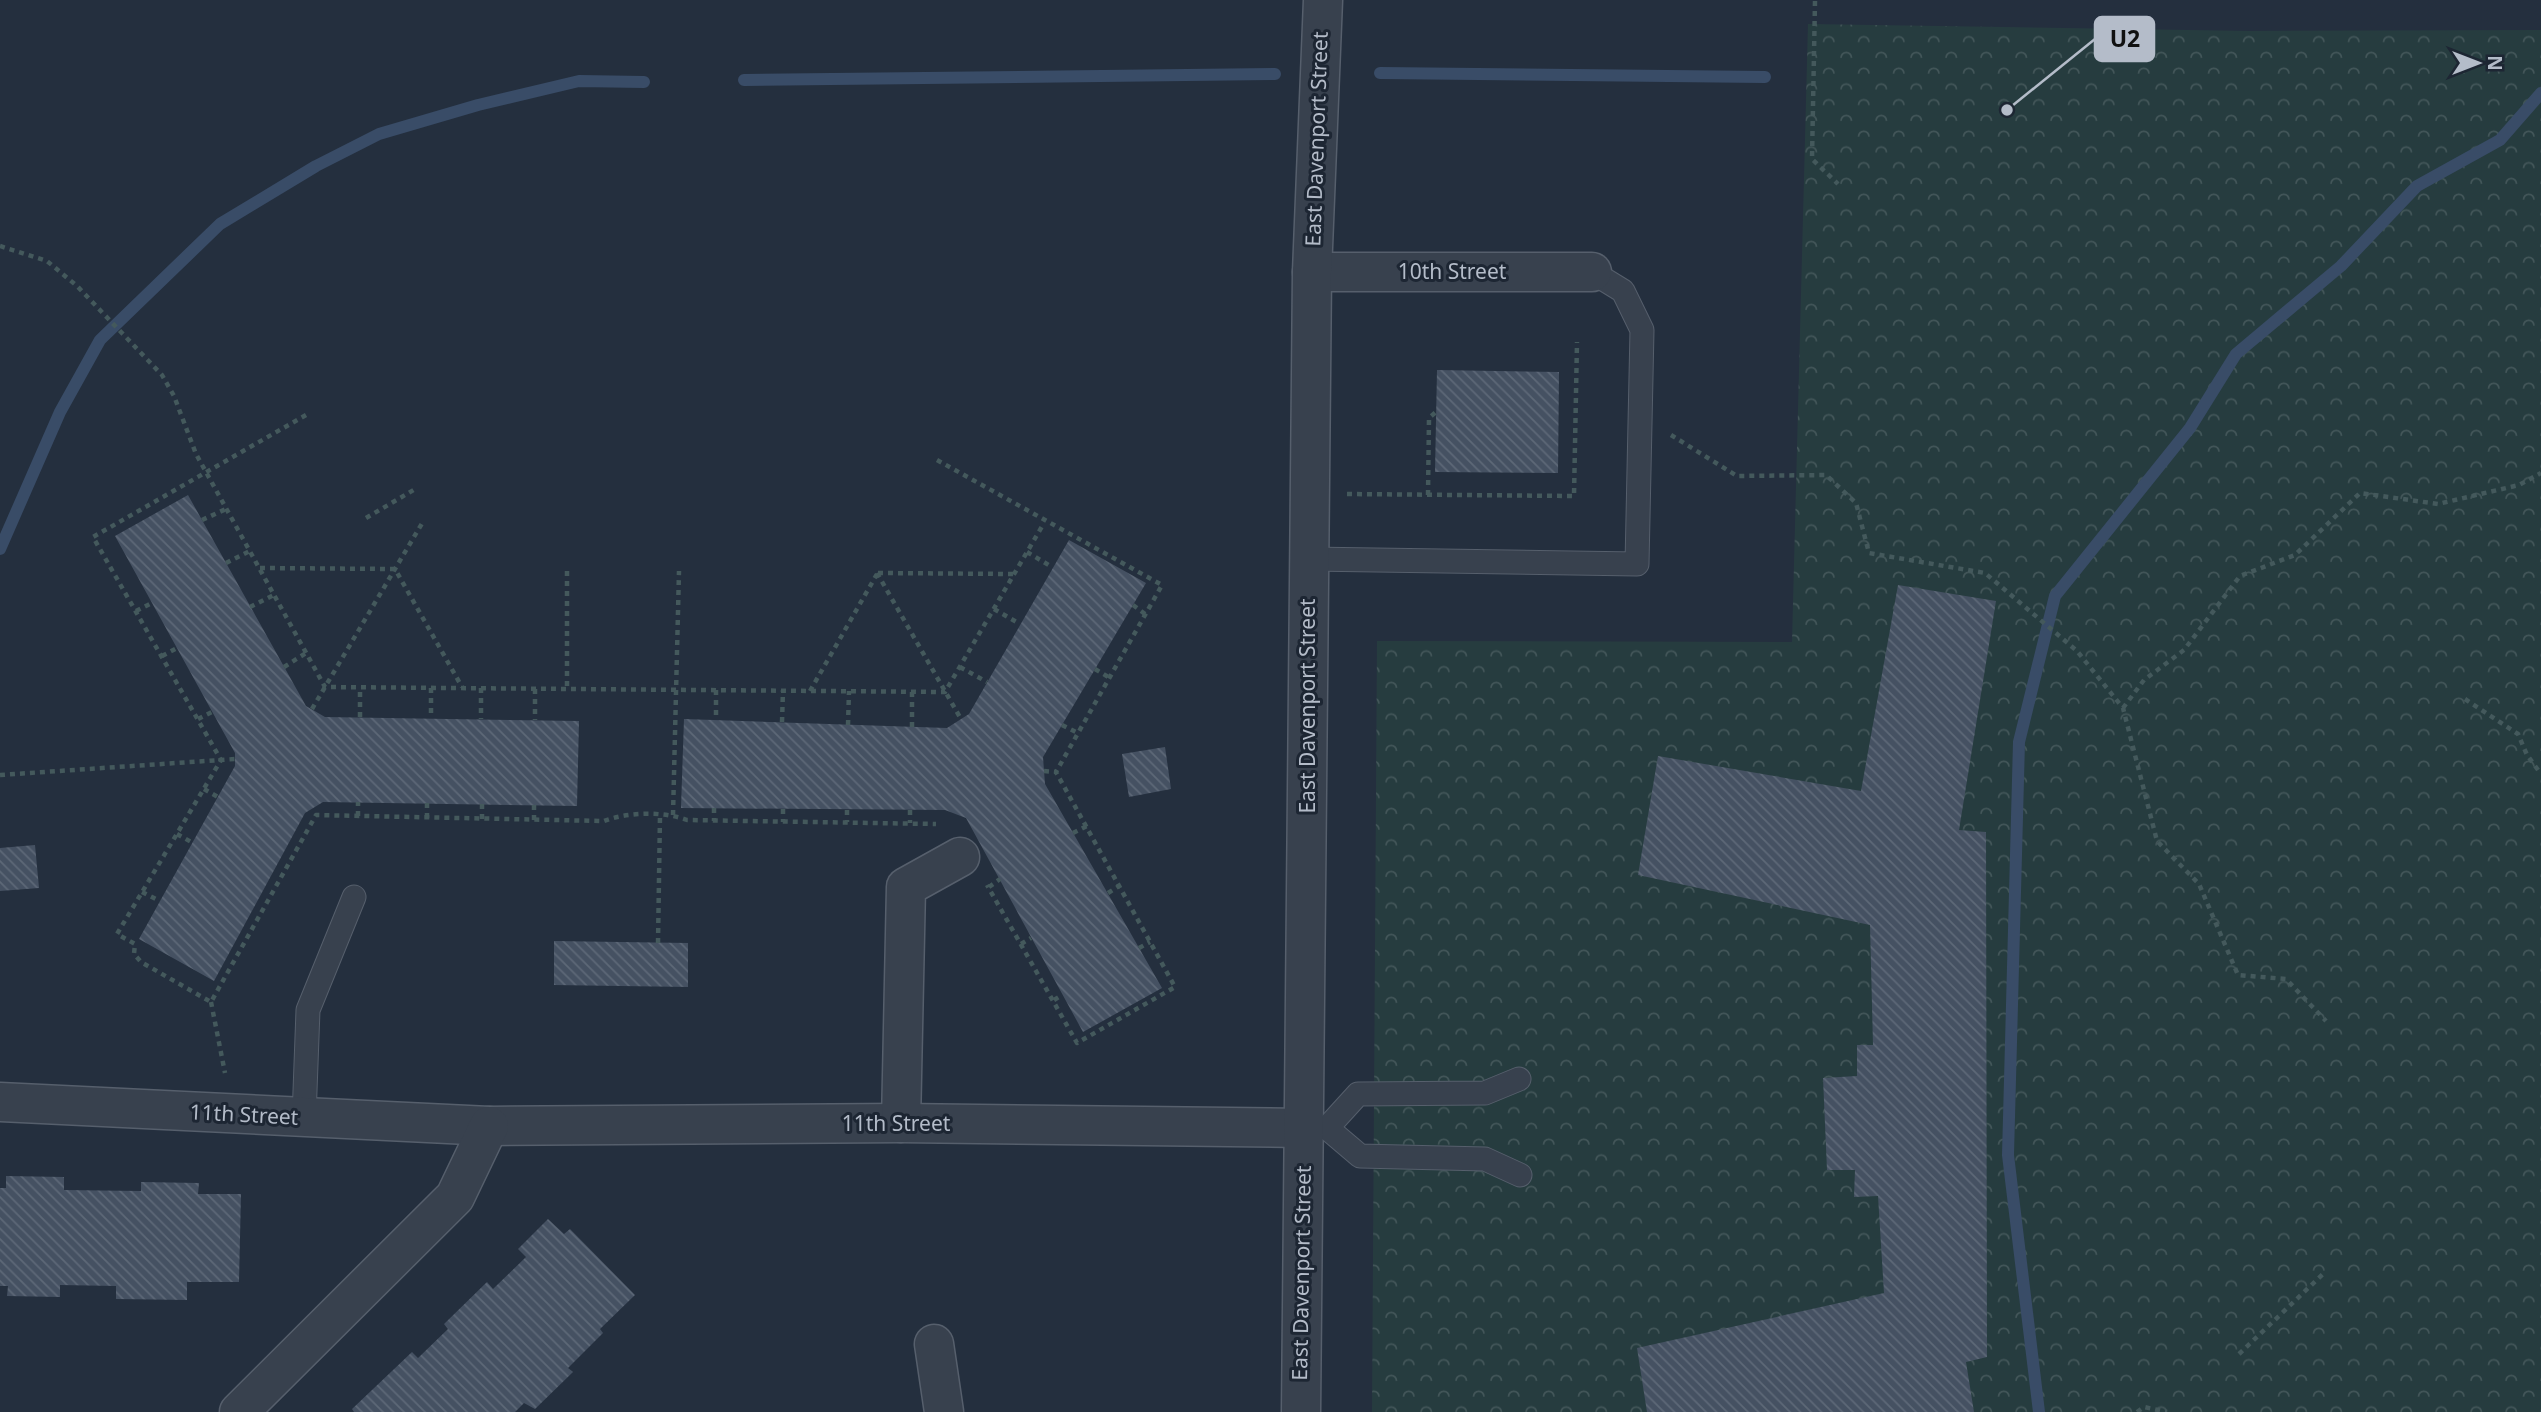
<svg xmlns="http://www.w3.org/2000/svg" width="2541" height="1412" font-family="'Noto Sans',sans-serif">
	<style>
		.park { fill: url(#park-crowns) }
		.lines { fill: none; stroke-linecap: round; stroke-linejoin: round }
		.stream { stroke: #394c67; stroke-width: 12 }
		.building { fill: url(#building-back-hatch) }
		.lane-casing { stroke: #565f6c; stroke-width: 25 }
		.street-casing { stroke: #565f6c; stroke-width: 41 }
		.path { stroke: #44595c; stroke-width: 4.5; stroke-dasharray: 5 5; stroke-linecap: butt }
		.lane { stroke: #38414e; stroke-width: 23 }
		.street { stroke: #38414e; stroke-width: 38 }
		.labels { text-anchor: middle; stroke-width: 6; stroke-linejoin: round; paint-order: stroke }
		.street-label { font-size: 21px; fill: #b4bcc9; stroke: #1d2633 }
		.leader { fill: none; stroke: #b4bcc9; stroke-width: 2.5 }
		.callout-dot { fill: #b4bcc9; stroke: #1d2633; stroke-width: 2.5 }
		.callout { fill: #b4bcc9; stroke: #b4bcc9; stroke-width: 2.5 }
		.callout-label { font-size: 23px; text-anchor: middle; font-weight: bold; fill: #111 }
	</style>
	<defs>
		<pattern id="park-crowns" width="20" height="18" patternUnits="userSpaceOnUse" patternTransform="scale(1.75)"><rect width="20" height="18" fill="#263c3f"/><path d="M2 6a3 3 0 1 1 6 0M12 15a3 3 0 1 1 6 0" fill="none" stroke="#435659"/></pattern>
		<pattern id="building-back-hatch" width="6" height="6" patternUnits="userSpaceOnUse" patternTransform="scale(1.75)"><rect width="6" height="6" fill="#455162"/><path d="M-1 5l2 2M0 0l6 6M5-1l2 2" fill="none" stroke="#5d6877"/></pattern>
	</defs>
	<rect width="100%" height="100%" fill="#242f3e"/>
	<path class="park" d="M1808,24l441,7 292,-1v1382h-1169l5,-771 415,1z"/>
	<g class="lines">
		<g class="stream">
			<path d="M1380,73l385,4"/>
			<path d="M744,80l531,-6"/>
			<path d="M0,549l60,-137 40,-72 120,-116 96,-58 63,-32 99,-29 101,-24 65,1"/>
			<path d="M2039,1412l-31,-257 11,-413 36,-146 135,-168 46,-74 105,-88 76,-80 83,-46 41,-47"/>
		</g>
	</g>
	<g class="building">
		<path d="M1437,370l122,2 -1,101 -123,-1z"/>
		<path d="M188,495l118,211 19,11 254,4 -2,85 -254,-4 -18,11 -91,168 -75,-42 96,-173v-13l-120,-217z"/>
		<path d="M1069,540l77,43 -103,174 2,27 117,204 -79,44 -117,-214 -21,-8 -264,-2 3,-89 263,9 22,-14z"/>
		<path d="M1898,585l98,16 -37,229 27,2 1,525 -21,5 8,50h-327l-10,-64 247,-55 -6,-97 -24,1 1,-27h-28l-4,-92 34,-2v-31h16l-3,-120 -232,-50 20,-119 203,35z"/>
		<path d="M1165,747l6,42 -42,8 -7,-43z"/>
		<path d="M35,845l4,43 -39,3v-43z"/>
		<path d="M554,941l134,2v44l-134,-2z"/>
		<path d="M6,1176l58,1v13l77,1v-9l58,1 -1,11h43l-2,88h-52v18l-71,-1v-13l-56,-1v12l-53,-1 1,-10h-8v-98h6z"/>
		<path d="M548,1219l16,15 6,-5 65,66 -35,34 3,4 -35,35 5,4 -38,37 -11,-6 -9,9h-161l-2,-3 60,-57 6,6 30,-29 -4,-5 43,-42 6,7 33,-32 -8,-8z"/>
	</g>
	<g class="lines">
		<g class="lane-casing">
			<g id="lane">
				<path d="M1309,559l328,5 5,-234 -19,-39 -31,-19"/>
				<path d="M1519,1079l-34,14 -127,1 -31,34 33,28 125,3 35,16"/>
				<path d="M304,1118l4,-108 46,-113"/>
			</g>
		</g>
		<g class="street-casing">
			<g id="street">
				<path d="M1312,272h280"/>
				<path d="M0,1102l489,24 412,-3 403,5"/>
				<path d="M901,1123l5,-236 54,-30"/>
				<path d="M934,1344l10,68"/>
				<path d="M239,1412l216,-215 34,-71"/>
				<path d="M1301,1412l11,-1140 11,-272"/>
			</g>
		</g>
		<g class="path">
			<path d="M1815,1l-3,158 26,25"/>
			<path d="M0,246l47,15 30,25 85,89 12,21 22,58 129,233 620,5 99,-169"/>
			<path d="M306,415l-213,122 128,223 -104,174 18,10 -1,10 7,8 70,40 105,-187 288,6c24,-9 59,-10 83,-1l249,4"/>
			<path d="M1671,435l66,41 89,-1 30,28 13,50 116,20 92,78 46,57 34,133 42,43 39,91 48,4 40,42"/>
			<path d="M937,460l225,125 -106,187 119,215 -98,56 -90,-158"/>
			<path d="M1347,494l227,2 3,-154"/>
			<path d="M1428,495l1,-77 7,-6"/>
			<path d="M366,518l51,-30"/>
			<path d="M202,520l24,-11"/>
			<path d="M1027,552l25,15"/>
			<path d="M226,563l24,-12"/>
			<path d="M260,568l135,1 67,118"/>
			<path d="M567,571v118"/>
			<path d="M877,573l84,146"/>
			<path d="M878,573l136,1"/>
			<path d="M1133,605l12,9"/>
			<path d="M250,607l24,-12"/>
			<path d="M994,609l26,15"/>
			<path d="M136,611l16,-8"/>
			<path d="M162,656l15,-8"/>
			<path d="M284,667l22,-14"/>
			<path d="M960,667l27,15"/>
			<path d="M1095,669l15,9"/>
			<path d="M431,688v30"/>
			<path d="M481,688v31"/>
			<path d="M535,689v31"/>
			<path d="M716,690v30"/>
			<path d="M810,691l67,-117"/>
			<path d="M912,692v35"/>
			<path d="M2465,699l53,35 9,21 14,19"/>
			<path d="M2123,708l21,-28 40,-30 56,-74 55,-21 65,-62 78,11 81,-19 22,-12"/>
			<path d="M312,709l112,-189"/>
			<path d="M360,717v-30"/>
			<path d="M198,719l14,-7"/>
			<path d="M782,722l1,-32"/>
			<path d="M848,725l1,-34"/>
			<path d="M1062,725l16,8"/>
			<path d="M1044,771l12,1"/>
			<path d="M0,775l235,-16"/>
			<path d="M204,789l14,8"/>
			<path d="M427,803v15"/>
			<path d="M482,804v15"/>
			<path d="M534,805v15"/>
			<path d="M714,808v13"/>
			<path d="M783,809v13"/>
			<path d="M847,810v12"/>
			<path d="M910,810v13"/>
			<path d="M673,815l6,-244"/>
			<path d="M358,816v-14"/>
			<path d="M1073,833l14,-7"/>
			<path d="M177,834l16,9"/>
			<path d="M989,887l11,-8"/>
			<path d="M142,892l18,9"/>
			<path d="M1108,893l11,-7"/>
			<path d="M658,943l2,-128"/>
			<path d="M1021,944l10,-6"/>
			<path d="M1139,948l11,-6"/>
			<path d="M1054,1000l8,-5"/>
			<path d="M211,1002l14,71"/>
			<path d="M2239,1354l84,-80"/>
			<path d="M2137,1412l7,-5 23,5"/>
		</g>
		<use href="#lane" class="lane"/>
		<use href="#street" class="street"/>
	</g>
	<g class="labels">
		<g class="street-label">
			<text transform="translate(1317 139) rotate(-88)" y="7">East Davenport Street</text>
			<text x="1452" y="279">10th Street</text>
			<text transform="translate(1308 706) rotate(-90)" y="7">East Davenport Street</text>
			<text transform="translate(244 1115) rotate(3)" y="7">11th Street</text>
			<text x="896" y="1131">11th Street</text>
			<text transform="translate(1302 1273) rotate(-89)" y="7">East Davenport Street</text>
		</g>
	</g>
	<path class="leader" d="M2007 110L2095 39"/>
	<circle class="callout-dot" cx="2007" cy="110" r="7"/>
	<rect class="callout" x="2095" y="17" width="59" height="44" rx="7"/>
	<g class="callout-label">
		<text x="2125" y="47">U2</text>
	</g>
	<g transform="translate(2478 63) rotate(90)" stroke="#1d2633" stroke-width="5" paint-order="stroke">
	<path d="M0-5L12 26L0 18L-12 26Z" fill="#b4bcc9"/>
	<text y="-10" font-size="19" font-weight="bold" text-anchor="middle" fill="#b4bcc9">N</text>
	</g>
</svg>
